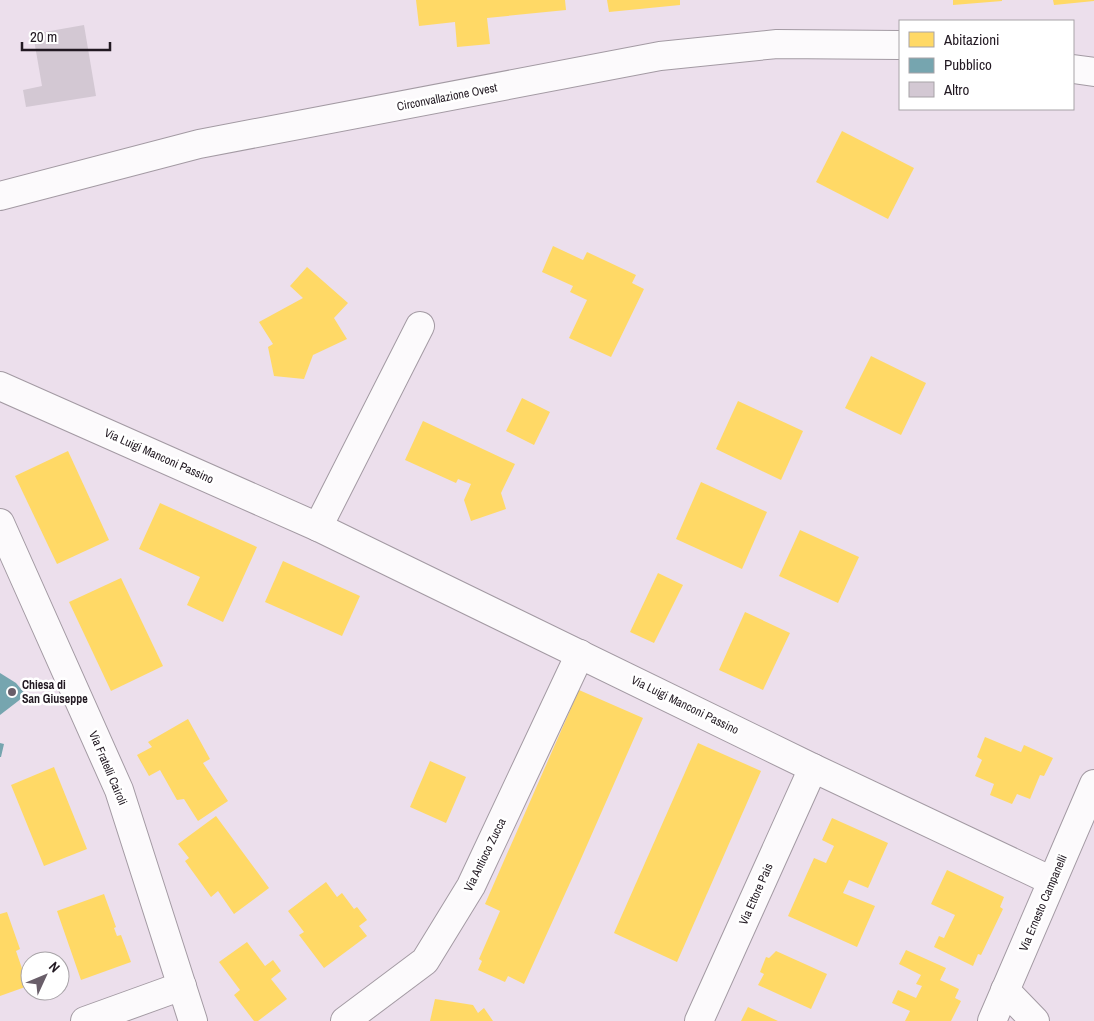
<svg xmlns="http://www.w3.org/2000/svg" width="1094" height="1021" font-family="'Archivo Narrow',sans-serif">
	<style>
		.homes { fill: #ffd966 }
		.public { fill: #76a5af }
		.building { fill: #d3c8d3 }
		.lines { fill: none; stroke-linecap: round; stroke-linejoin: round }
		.street-casing { stroke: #a39aa3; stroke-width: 30 }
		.secondary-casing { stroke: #a39aa3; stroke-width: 30 }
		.street { stroke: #fcfafc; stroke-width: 28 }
		.secondary { stroke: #fcfafc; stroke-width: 28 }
		.poi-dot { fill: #695e69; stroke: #fff; stroke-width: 2 }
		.labels { text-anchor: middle; stroke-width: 5; stroke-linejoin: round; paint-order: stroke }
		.street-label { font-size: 12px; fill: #221922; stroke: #fff }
		.poi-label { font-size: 12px; font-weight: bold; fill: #221922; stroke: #fff; text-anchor: start }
	</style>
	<rect width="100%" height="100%" fill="#ecdfec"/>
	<g class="homes">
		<path d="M416,0h149l1,10 -79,8 3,26 -33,3 -2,-25 -36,4z"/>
		<path d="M607,0h73v5l-71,7z"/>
		<path d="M953,0h49v1l-49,4z"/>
		<path d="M1053,0h41v1l-40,4z"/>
		<path d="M842,131l72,37 -26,51 -72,-37z"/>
		<path d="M553,246l30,14 4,-8 49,23 -4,8 12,6 -33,68 -42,-19 18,-38 -17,-8 3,-6 -31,-14z"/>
		<path d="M307,267l41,36 -14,15 13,21 -34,16 -9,24 -30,-3 -6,-29 5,-3 -14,-22 44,-24 -13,-12z"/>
		<path d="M871,356l55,27 -25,52 -56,-27z"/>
		<path d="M522,398l28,14 -16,33 -28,-14z"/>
		<path d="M738,401l65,30 -22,49 -65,-31z"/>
		<path d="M423,421l92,43 -14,29 5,16 -35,12 -7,-21 7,-16 -13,-5 -2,4 -51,-23z"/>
		<path d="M68,451l41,89 -52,24 -42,-88z"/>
		<path d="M701,482l66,30 -25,57 -66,-30z"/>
		<path d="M160,503l97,44 -34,75 -36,-17 13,-28 -61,-28z"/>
		<path d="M800,530l59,27 -21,46 -59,-27z"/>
		<path d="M283,561l77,35 -18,40 -77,-34z"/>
		<path d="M658,573l25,12 -29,58 -24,-11z"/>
		<path d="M121,578l42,88 -52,25 -42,-89z"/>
		<path d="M745,612l45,21 -27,57 -44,-20z"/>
		<path d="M579,690l64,28 -63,143 -56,123 -16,-8 -3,6 -27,-12 4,-9 -3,-2 21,-48 -15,-7z"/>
		<path d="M188,719l22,40 -7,4 25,38 -30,20 -14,-22 -7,1 -17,-30 -11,6 -12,-21 15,-8 -4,-5z"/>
		<path d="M985,737l36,15 3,-7 29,13 -9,18 -4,-1 -10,24 -13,-5 -5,10 -22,-9 4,-11 -19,-8 7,-16 -5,-3z"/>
		<path d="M698,743l63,28 -84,191 -63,-29z"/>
		<path d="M430,761l36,16 -20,46 -36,-16z"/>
		<path d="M54,767l33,82 -43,17 -33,-81z"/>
		<path d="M216,816l53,72 -35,26 -16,-23 -7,6 -26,-36 4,-3 -11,-14z"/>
		<path d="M832,818l56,25 -20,45 -19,-8 -6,13 32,13 -18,41 -69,-31 26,-58 12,5 8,-17 -12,-6z"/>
		<path d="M947,870l57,27 -4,10 3,2 -22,46 -3,-1 -5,12 -39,-19 5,-11 5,2 11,-23 -24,-11z"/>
		<path d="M326,882l11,15 5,-4 12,16 3,-2 10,13 -8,6 8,10 -43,32 -25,-33 5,-3 -16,-21z"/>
		<path d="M104,894l12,33 -2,1 3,8 4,-1 10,27 -50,18 -24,-69z"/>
		<path d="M7,912l13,37 -4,2 12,35 -28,10v-82z"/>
		<path d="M247,942l18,24 8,-6 8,11 -10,8 16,20 -29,22h-4l-20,-26 6,-5 -21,-28z"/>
		<path d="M906,950l40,18 -6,12 19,9 -4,9 6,3 -10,20h-46l5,-10 -18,-8 6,-13 18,8 6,-12 -6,-2 5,-9 -22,-11z"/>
		<path d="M776,951l51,23 -16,35 -53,-24 6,-11 -4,-2 6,-15 3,1z"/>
		<path d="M435,999l38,6 5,8 6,-5 9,13h-63z"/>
		<path d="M748,1007l30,14h-37z"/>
	</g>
	<g class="public">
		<path d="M0,673l16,10 10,12 -26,20z"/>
		<path d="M0,743l4,1 -3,13h-1z"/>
	</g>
	<path class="building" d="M84,25l12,71 -70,11 -3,-17 19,-4 -9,-52z"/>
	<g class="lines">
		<g class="street-casing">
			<g id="street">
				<path d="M0,386l318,141 495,241 239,113"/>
				<path d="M0,523l119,267 74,231"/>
				<path d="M318,527l102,-201"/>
				<path d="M1005,990l30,31"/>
				<path d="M85,1021l97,-35"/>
				<path d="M345,1021l80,-60 46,-75 109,-232"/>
				<path d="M699,1021l114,-253"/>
				<path d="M992,1021l102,-237"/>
			</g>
		</g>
		<g class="secondary-casing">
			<g id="secondary">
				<path d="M1073,69l21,3"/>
				<path d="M0,196l199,-52 461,-88 117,-12 123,1"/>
			</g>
		</g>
		<use href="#street" class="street"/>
		<use href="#secondary" class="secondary"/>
	</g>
	<circle class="poi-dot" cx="12" cy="692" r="5"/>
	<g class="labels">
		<g class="street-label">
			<text transform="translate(447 97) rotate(-11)" y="4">Circonvallazione Ovest</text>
			<text transform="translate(159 456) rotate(24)" y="4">Via Luigi Manconi Passino</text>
			<text transform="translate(685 705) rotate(26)" y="4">Via Luigi Manconi Passino</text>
			<text transform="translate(108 768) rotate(67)" y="4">Via Fratelli Cairoli</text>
			<text transform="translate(485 855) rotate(-64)" y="4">Via Antioco Zucca</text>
			<text transform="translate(756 894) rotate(-66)" y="4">Via Ettore Pais</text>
			<text transform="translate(1043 903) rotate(-67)" y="4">Via Ernesto Campanelli</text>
		</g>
		<g class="poi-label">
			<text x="22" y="689">Chiesa di<tspan x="22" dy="14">San Giuseppe</tspan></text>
		</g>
	</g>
	<rect x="899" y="20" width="175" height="90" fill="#ffffff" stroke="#a7a3a7"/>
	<rect x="909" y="32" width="25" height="15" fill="#ffd966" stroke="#a7a3a7"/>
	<text x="944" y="45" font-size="15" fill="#221922">Abitazioni</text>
	<rect x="909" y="58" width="25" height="15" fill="#76a5af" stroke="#a7a3a7"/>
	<text x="944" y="70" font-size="15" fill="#221922">Pubblico</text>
	<rect x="909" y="82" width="25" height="15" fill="#d3c8d3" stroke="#a7a3a7"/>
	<text x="944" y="95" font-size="15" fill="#221922">Altro</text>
	<g transform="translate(45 976) rotate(46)"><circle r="24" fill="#ffffff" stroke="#a7a3a7"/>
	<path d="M0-4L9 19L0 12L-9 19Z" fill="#695e69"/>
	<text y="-8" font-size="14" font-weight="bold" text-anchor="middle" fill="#221922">N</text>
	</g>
	<path d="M22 42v8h88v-8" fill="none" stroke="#221922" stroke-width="2.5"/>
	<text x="30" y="42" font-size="15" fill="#221922" stroke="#ffffff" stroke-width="4" paint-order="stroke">20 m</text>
</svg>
